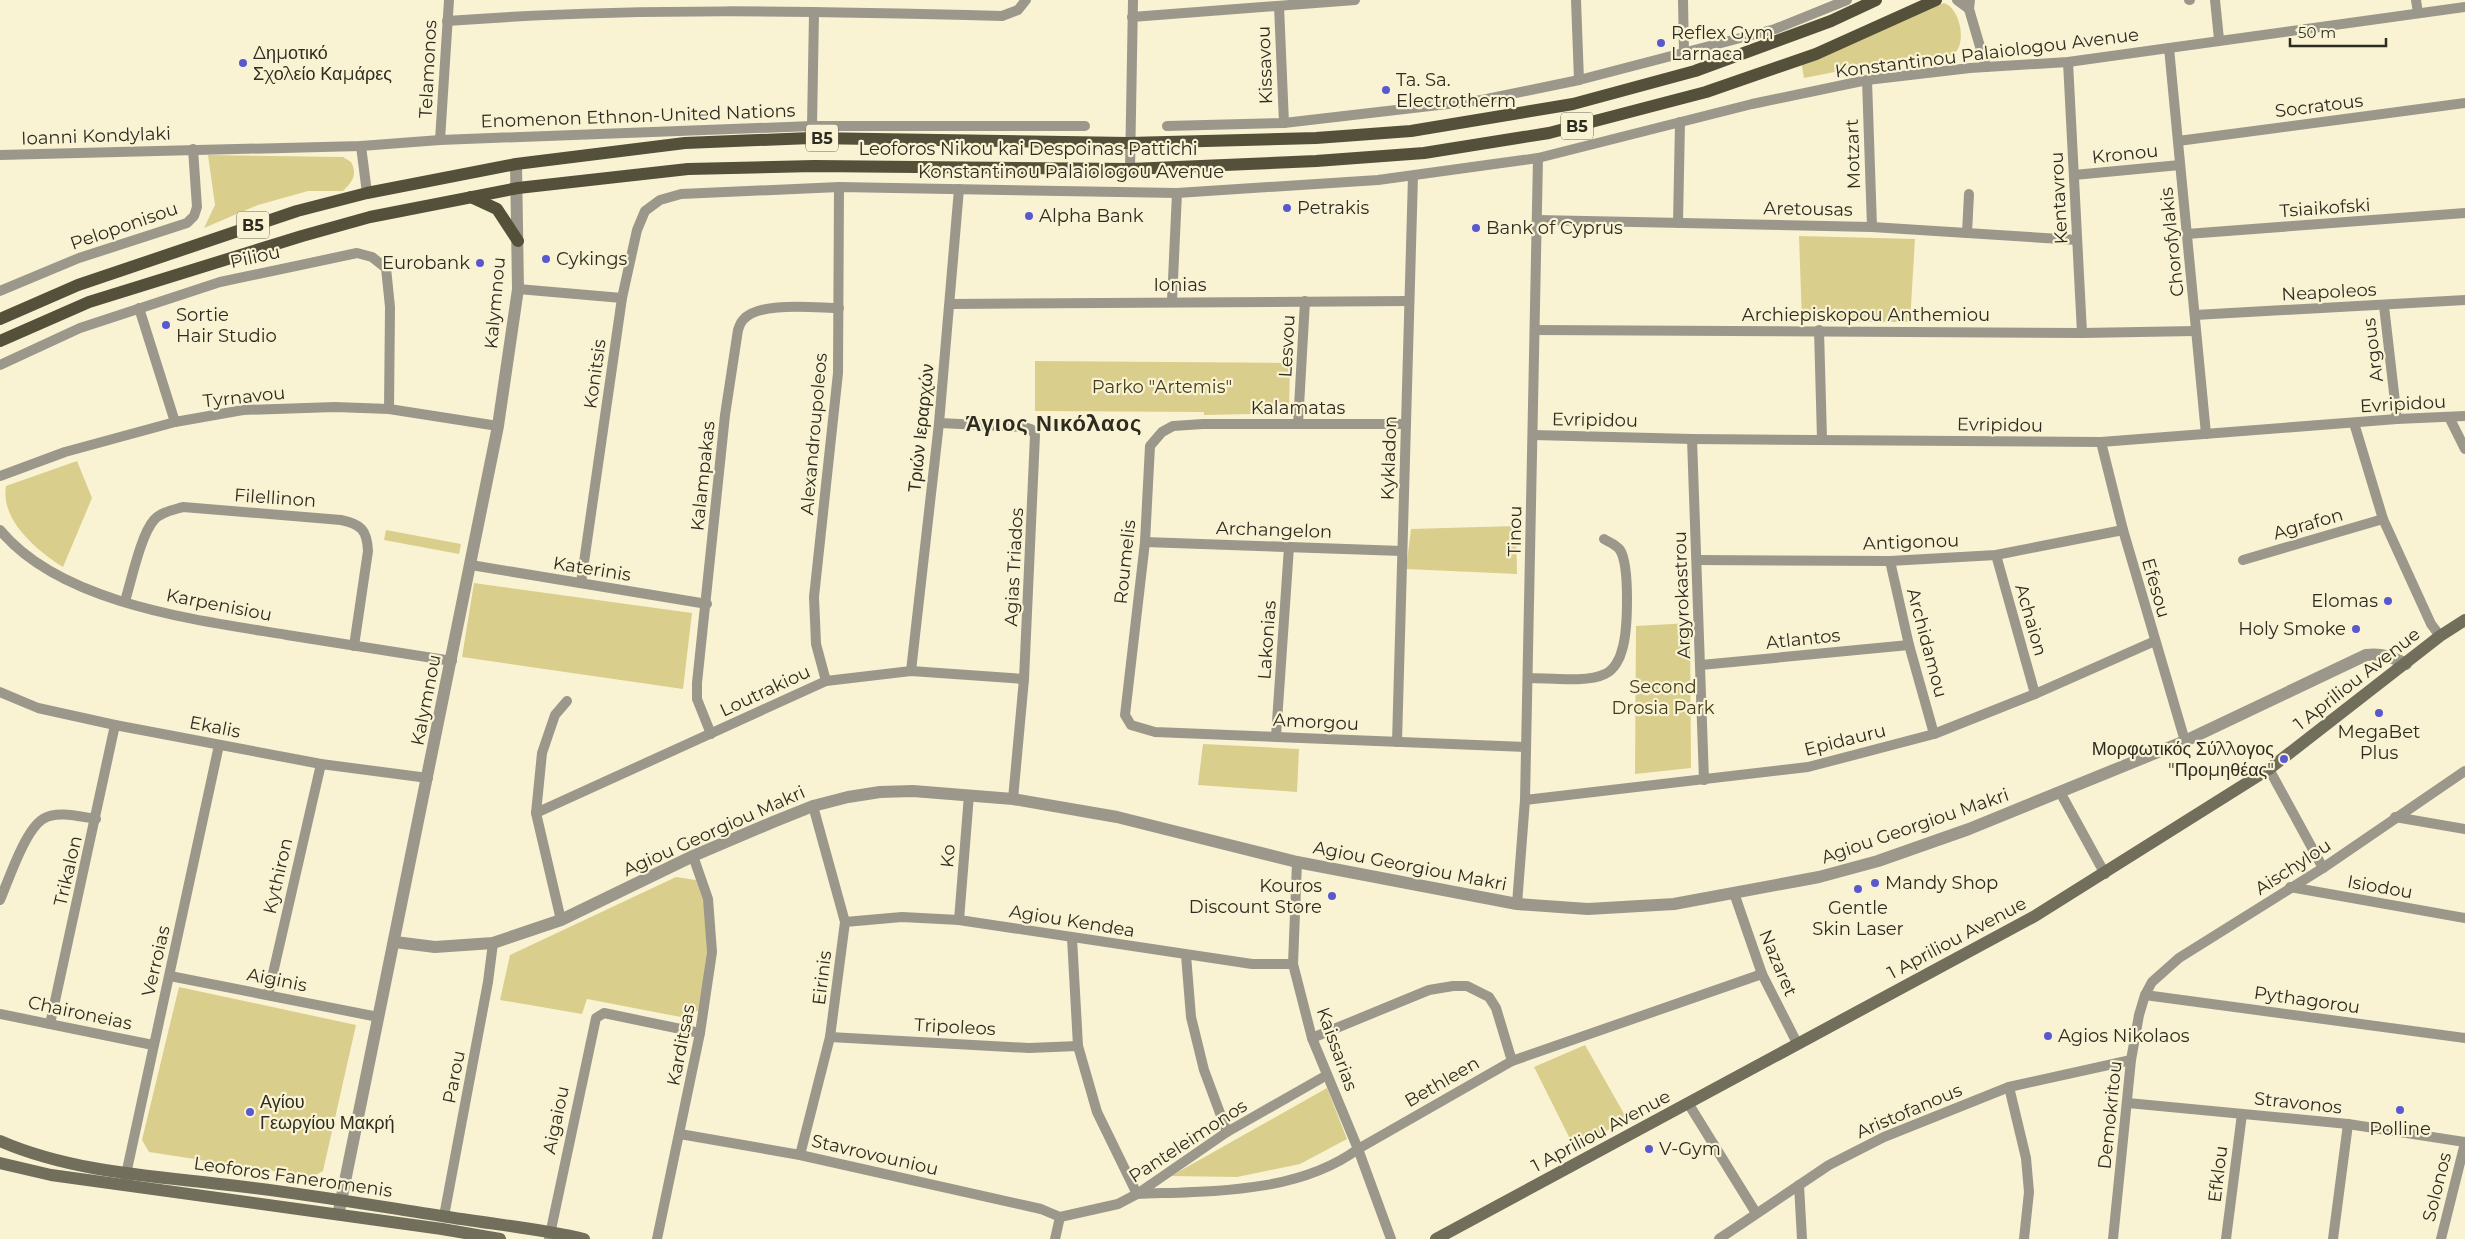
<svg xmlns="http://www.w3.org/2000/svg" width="2465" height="1239" font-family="Montserrat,sans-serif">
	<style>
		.green { fill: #dace8d }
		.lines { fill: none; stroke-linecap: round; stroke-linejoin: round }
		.minor { stroke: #9b988b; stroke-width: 10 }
		.tertiary { stroke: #9b988b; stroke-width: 12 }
		.secondary { stroke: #716e5b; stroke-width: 12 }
		.primary { stroke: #545039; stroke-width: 12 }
		.poi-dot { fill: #5858cf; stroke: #f9f3d4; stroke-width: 2 }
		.labels { text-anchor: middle; stroke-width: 4.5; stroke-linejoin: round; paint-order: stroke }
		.shield { fill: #f9f3d4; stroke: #6b6856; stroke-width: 1 }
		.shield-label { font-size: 16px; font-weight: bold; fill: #2e2c20 }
		.poi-label { font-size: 18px; fill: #2e2c20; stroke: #f9f3d4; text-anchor: start }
		.street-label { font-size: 18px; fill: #2e2c20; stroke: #f9f3d4 }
		.park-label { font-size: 18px; fill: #453e1a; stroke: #f9f3d4 }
		.district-label { font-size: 22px; font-weight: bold; letter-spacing: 1px; fill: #2e2c20; stroke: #f9f3d4 }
	</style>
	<rect width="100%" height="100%" fill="#f9f3d4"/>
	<g class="green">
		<path d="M1944,3c16,5 24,41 9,52l-58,5 -91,18 -3,-17z"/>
		<path d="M208,155l135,2 8,5c7,13 1,20 -8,29h-35l-50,14 -54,23 11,-23z"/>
		<path d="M1799,236l116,3 -5,83h-108z"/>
		<path d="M1035,361l255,2 -1,50 -85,2v-3l-169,-1z"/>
		<path d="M77,461l15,37 -29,69c-24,-15 -63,-46 -57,-81z"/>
		<path d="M1516,526l1,48 -111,-5 5,-40z"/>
		<path d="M386,530l75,14 -2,10 -75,-14z"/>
		<path d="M474,583l218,30 -9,76 -221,-32z"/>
		<path d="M1690,623l1,145 -56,6 1,-148z"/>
		<path d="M1203,744l96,5 -2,43 -99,-7z"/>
		<path d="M676,877l20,3 9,26 2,45 -7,58 -14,9 -99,-19 -5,15 -82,-14 10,-45z"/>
		<path d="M179,987l177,38 -33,146 -11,6 -163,-25 -7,-12z"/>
		<path d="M1585,1045l42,74 -52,30 -41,-82z"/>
		<path d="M1327,1088l20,51 -47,25 -63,13 -66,-1z"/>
	</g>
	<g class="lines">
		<g class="minor">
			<path d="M1576,0l3,80"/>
			<path d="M1683,0l1,52"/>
			<path d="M1957,0l12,9"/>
			<path d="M1970,0l-1,9 17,58"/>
			<path d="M2189,0h1"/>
			<path d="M2215,0l4,39"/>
			<path d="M2416,0l2,13"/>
			<path d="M1279,6l5,117"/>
			<path d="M1132,17l223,-17"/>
			<path d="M447,21c185,-14 370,-10 555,-5l16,-6 8,-10"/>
			<path d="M2169,48l37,386"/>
			<path d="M2068,62l14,271"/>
			<path d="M1867,80l5,147"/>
			<path d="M812,126l2,-113"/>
			<path d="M1167,126l117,-3 198,-23 97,-20 196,-51 72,-29"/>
			<path d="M440,140l9,-140"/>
			<path d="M2178,141l287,-38"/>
			<path d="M361,146l6,47"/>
			<path d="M0,155l361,-9 79,-6 372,-14h273"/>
			<path d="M1130,169l3,-169"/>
			<path d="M2074,175l106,-10"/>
			<path d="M1537,220l335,7 205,13"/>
			<path d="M1678,223l2,-101"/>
			<path d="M1967,233l2,-39"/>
			<path d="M2187,234l278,-21"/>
			<path d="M518,289l104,9"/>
			<path d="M0,291l79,-33 108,-35 7,-7 3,-9 -4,-58"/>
			<path d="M1172,301l5,-108"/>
			<path d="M951,304l458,-3"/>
			<path d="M2384,306l13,113"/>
			<path d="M139,308l36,114"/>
			<path d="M2195,315l270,-15"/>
			<path d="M1535,330l547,3 114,-2"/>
			<path d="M1819,330l3,109"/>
			<path d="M0,365l80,-37 140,-46 137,-29 15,4 14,11 4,39 -1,102"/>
			<path d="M2449,417l16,32"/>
			<path d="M939,423l85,4 7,2 4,6 -11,244 -11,120"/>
			<path d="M2354,423l29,96 48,105 9,12"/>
			<path d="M1298,424l7,-123"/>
			<path d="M1406,424h-203l-30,2 -11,6 -12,14 -5,96 -20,173 6,10 24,7 371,15"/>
			<path d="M1533,435l159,4 409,3 296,-23 68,-3"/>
			<path d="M1692,439l12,341"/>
			<path d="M2101,442l22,88 62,211"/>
			<path d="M0,476l65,-24 110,-30 68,-12 92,-3 54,2 109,17"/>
			<path d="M0,530c61,74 197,90 287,105 55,9 110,17 165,26"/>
			<path d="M1145,542l257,9"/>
			<path d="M1996,555l39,139"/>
			<path d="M1697,560l193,1 106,-6 127,-25"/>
			<path d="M2243,560l140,-41"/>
			<path d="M1890,561l19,84 25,89"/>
			<path d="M471,565l236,39"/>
			<path d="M581,583l41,-285 15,-68 8,-19 15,-11 21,-6 158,-7 338,6 201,-13 160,-22 214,-54 115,-24 103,-12 98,-6 397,-55"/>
			<path d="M125,601c6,-19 16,-67 29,-81 7,-8 19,-10 29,-13l158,13c20,4 26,10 27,31l-14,95"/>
			<path d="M1701,665l208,-20"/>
			<path d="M911,671l28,-248 20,-234"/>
			<path d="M1528,678c21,0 59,5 77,-4 9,-4 15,-15 17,-24 6,-19 8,-84 -2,-100 -3,-5 -11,-8 -16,-11"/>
			<path d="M826,681l-10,-37 -2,-47 24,-224 1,-186"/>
			<path d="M0,692l38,16 77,17 206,39 107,14"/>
			<path d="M711,734l-14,-35v-16l28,-268 13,-85c1,-3 3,-8 5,-10 15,-19 73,-12 96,-12"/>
			<path d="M1276,736l13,-189"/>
			<path d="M1397,742l16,-566"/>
			<path d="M2269,769l54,99"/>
			<path d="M2060,792l45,82"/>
			<path d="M1525,800l283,-33 126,-33 101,-40 120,-53"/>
			<path d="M536,813l290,-132 85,-10 113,8"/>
			<path d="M2395,817l70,12"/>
			<path d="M1297,862l-4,102 19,74 46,111 33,90"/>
			<path d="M2290,887l175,31"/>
			<path d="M1734,893l28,81 35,69"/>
			<path d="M0,900c9,-21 25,-70 43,-81 14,-9 38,-2 53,0"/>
			<path d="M1517,904l8,-104 13,-642"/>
			<path d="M561,920l-25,-107 6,-60 13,-38 12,-14"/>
			<path d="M959,920l10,-125"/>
			<path d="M845,922l57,-5 57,3 293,44h41"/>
			<path d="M1072,938l6,108 19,66 40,82c73,-3 160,0 221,-45l154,-88 250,-87"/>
			<path d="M1186,955l5,62 13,53 23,62"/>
			<path d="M170,976l208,41"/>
			<path d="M268,995l53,-231"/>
			<path d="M2145,995l320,43"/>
			<path d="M0,1014l153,31"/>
			<path d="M50,1024l65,-299"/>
			<path d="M830,1037l199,11 49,-2"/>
			<path d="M1312,1038l117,-48 24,-4h14l22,11 7,11 16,53"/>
			<path d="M2009,1087l17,71 3,34 -5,47"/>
			<path d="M1688,1103l68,110"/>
			<path d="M2128,1103l220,21 117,18"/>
			<path d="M680,1134l120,21 241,54 19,8"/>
			<path d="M800,1155l30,-118 15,-115 -32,-116"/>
			<path d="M125,1179l94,-434"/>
			<path d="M1799,1185l3,54"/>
			<path d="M444,1216l44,-234 5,-39"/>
			<path d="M1060,1217l58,-13 19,-10 90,-62 100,-57"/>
			<path d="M549,1239l47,-221 8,-5 96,20"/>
			<path d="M657,1239l43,-206 12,-81 -4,-53 -15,-43"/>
			<path d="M1055,1239l5,-22"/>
			<path d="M1719,1239l110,-74 55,-28 125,-50 122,-27"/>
			<path d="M2113,1239l18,-179 8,-45 6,-20 7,-13 27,-24 144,-90 142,-97"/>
			<path d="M2226,1239l16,-125"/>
			<path d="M2333,1239l15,-115"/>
			<path d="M2441,1239l24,-96"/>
		</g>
		<g class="tertiary">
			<path d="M395,942l40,5 58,-4 68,-23 132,-64 80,-34 40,-16 35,-9 32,-5 33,-1 100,8 104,18 180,45 220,42 71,5 86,-5 145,-27 59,-16 91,-32 216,-88 181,-86c16,-2 26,2 40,9"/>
			<path d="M339,1211l159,-785 20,-137 -2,-125"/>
		</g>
		<g class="secondary">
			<path d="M0,1141c71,31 153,35 229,44 72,8 142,20 213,31 48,8 95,12 142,23"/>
			<path d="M0,1163l51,12 391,54 58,10"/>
			<path d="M1436,1239l599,-323 234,-147 171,-133 25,-16"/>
		</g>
		<g class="primary">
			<path d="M471,197l26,12 21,32"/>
			<path d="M0,319l78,-34 219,-74 70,-18 149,-29 169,-21 126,-5 318,5 187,-5 95,-7 162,-27 122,-33 136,-50 45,-21"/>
			<path d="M0,341l89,-39 213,-66 68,-19 148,-29 170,-19 126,-3 316,3 186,-8 108,-8 125,-20 157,-41 110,-38 120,-54"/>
		</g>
	</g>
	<g class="poi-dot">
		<circle cx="1661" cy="43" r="5"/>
		<circle cx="243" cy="63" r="5"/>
		<circle cx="1386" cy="90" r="5"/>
		<circle cx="1287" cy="208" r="5"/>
		<circle cx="1029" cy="216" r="5"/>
		<circle cx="1476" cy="228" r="5"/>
		<circle cx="546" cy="259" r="5"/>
		<circle cx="480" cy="263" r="5"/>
		<circle cx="166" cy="325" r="5"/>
		<circle cx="2388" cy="601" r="5"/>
		<circle cx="2356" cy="629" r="5"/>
		<circle cx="2379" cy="713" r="5"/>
		<circle cx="2284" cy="759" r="5"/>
		<circle cx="1875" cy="883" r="5"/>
		<circle cx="1858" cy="889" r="5"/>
		<circle cx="1332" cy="896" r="5"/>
		<circle cx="2048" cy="1036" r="5"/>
		<circle cx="2400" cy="1110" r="5"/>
		<circle cx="250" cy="1112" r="5"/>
		<circle cx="1649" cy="1149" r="5"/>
	</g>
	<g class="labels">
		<g class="shield">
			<rect x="1561" y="112.5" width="32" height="27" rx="4"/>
			<rect x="806" y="124.5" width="32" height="27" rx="4"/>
			<rect x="237" y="211.5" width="32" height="27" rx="4"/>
		</g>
		<g class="shield-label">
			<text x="1577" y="132">B5</text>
			<text x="822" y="144">B5</text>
			<text x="253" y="231">B5</text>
		</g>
		<g class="poi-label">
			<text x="1671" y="39">Reflex Gym<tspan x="1671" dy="21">Larnaca</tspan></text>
			<text x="253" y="59">Δημοτικό<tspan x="253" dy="21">Σχολείο Καμάρες</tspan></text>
			<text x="1396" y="86">Ta. Sa.<tspan x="1396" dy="21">Electrotherm</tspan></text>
			<text x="1297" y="214">Petrakis</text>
			<text x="1039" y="222">Alpha Bank</text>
			<text x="1486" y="234">Bank of Cyprus</text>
			<text x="556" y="265">Cykings</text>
			<text x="470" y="269" text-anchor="end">Eurobank</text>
			<text x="176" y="321">Sortie<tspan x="176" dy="21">Hair Studio</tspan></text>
			<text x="2378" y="607" text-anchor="end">Elomas</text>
			<text x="2346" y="635" text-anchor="end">Holy Smoke</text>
			<text x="2379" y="738" text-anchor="middle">MegaBet<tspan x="2379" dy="21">Plus</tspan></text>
			<text x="2274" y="755" text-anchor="end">Μορφωτικός Σύλλογος<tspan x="2274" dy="21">"Προμηθέας"</tspan></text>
			<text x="1885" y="889">Mandy Shop</text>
			<text x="1322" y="892" text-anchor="end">Kouros<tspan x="1322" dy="21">Discount Store</tspan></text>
			<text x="1858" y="914" text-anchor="middle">Gentle<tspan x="1858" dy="21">Skin Laser</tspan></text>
			<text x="2058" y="1042">Agios Nikolaos</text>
			<text x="260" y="1108">Αγίου<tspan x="260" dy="21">Γεωργίου Μακρή</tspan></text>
			<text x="2400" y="1135" text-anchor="middle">Polline</text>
			<text x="1659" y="1155">V-Gym</text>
		</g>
		<g class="street-label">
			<text transform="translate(1987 53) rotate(-7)" y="6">Konstantinou Palaiologou Avenue</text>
			<text transform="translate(1265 65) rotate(-92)" y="6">Kissavou</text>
			<text transform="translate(428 69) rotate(-87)" y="6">Telamonos</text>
			<text transform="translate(2319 106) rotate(-7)" y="6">Socratous</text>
			<text transform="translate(638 116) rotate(-2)" y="6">Enomenon Ethnon-United Nations</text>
			<text transform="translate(96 136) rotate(-2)" y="6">Ioanni Kondylaki</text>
			<text x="1028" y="155">Leoforos Nikou kai Despoinas Pattichi</text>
			<text transform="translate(1853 154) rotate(-92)" y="6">Motzart</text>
			<text transform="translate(2125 154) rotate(-6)" y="6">Kronou</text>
			<text x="1071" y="178">Konstantinou Palaiologou Avenue</text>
			<text transform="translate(2059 198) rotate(-93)" y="6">Kentavrou</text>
			<text transform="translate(2325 208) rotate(-4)" y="6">Tsiaikofski</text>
			<text transform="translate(1808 209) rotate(1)" y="6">Aretousas</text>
			<text transform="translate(124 226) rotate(-19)" y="6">Peloponisou</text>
			<text transform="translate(2172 242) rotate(-96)" y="6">Chorofylakis</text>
			<text transform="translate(255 257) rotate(-12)" y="6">Piliou</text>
			<text x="1180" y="291">Ionias</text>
			<text transform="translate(2329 292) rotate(-3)" y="6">Neapoleos</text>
			<text transform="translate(495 303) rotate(-85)" y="6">Kalymnou</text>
			<text x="1866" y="321">Archiepiskopou Anthemiou</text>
			<text transform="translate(1287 346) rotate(-87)" y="6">Lesvou</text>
			<text transform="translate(2373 350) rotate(-97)" y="6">Argous</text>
			<text transform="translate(595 374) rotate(-82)" y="6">Konitsis</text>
			<text transform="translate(244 397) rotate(-6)" y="6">Tyrnavou</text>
			<text transform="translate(2403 404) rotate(-3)" y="6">Evripidou</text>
			<text x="1298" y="414">Kalamatas</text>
			<text transform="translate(1595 420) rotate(1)" y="6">Evripidou</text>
			<text transform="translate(2000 425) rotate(1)" y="6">Evripidou</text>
			<text transform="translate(921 428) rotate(-84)" y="6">Τριών Ιεραρχών</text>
			<text transform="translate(814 434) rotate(-85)" y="6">Alexandroupoleos</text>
			<text transform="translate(1389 458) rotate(-88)" y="6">Kykladon</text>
			<text transform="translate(703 476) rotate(-84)" y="6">Kalampakas</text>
			<text transform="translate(275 498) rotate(4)" y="6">Filellinon</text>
			<text transform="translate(2308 524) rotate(-16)" y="6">Agrafon</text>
			<text transform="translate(1274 530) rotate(2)" y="6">Archangelon</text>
			<text transform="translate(1515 531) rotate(-89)" y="6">Tinou</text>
			<text transform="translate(1911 542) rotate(-2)" y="6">Antigonou</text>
			<text transform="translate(1125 562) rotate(-84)" y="6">Roumelis</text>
			<text transform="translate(1014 567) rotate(-87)" y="6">Agias Triados</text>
			<text transform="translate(592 569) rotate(9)" y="6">Katerinis</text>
			<text transform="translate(2156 588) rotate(74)" y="6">Efesou</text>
			<text transform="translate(1682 595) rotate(-92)" y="6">Argyrokastrou</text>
			<text transform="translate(219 605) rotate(11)" y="6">Karpenisiou</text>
			<text transform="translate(2031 620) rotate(74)" y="6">Achaion</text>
			<text transform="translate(1803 639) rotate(-6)" y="6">Atlantos</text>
			<text transform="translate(1267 640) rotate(-86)" y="6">Lakonias</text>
			<text transform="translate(1927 643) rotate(75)" y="6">Archidamou</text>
			<text transform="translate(2357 679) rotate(-38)" y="6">1 Apriliou Avenue</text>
			<text transform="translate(765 691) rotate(-25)" y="6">Loutrakiou</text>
			<text transform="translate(426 700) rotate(-79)" y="6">Kalymnou</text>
			<text transform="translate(1316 722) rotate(3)" y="6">Amorgou</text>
			<text transform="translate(215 727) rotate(11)" y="6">Ekalis</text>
			<text transform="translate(1845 740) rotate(-14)" y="6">Epidauru</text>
			<text transform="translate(1915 826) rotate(-19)" y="6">Agiou Georgiou Makri</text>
			<text transform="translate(714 831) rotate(-24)" y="6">Agiou Georgiou Makri</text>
			<text transform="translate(948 856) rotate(-85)" y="6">Ko</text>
			<text transform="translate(1410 866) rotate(11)" y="6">Agiou Georgiou Makri</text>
			<text transform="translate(2293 867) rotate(-33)" y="6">Aischylou</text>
			<text transform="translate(68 871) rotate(-77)" y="6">Trikalon</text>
			<text transform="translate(278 876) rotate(-77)" y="6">Kythiron</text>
			<text transform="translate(2380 887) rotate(10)" y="6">Isiodou</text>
			<text transform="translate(1072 921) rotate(9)" y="6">Agiou Kendea</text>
			<text transform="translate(1957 938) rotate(-28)" y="6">1 Apriliou Avenue</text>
			<text transform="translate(156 961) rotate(-77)" y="6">Verroias</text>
			<text transform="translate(1778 963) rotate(67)" y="6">Nazaret</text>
			<text transform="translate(822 978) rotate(-83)" y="6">Eirinis</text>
			<text transform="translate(277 980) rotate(11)" y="6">Aiginis</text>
			<text transform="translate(2307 1000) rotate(8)" y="6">Pythagorou</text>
			<text transform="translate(80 1013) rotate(12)" y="6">Chaironeias</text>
			<text transform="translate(955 1027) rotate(3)" y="6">Tripoleos</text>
			<text transform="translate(681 1045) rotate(-79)" y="6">Karditsas</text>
			<text transform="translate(1337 1049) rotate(70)" y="6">Kaissarias</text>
			<text transform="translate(454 1077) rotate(-79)" y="6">Parou</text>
			<text transform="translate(1442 1082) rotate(-30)" y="6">Bethleen</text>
			<text transform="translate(2298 1103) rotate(6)" y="6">Stravonos</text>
			<text transform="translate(1909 1111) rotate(-23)" y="6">Aristofanous</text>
			<text transform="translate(2110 1115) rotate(-84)" y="6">Demokritou</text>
			<text transform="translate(556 1120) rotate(-78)" y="6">Aigaiou</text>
			<text transform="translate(1601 1131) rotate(-28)" y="6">1 Apriliou Avenue</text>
			<text transform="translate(1188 1141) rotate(-33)" y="6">Panteleimonos</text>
			<text transform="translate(875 1155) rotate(13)" y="6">Stavrovouniou</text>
			<text transform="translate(2218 1174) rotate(-83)" y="6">Efklou</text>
			<text transform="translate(293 1177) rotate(8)" y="6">Leoforos Faneromenis</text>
			<text transform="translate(2437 1187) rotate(-76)" y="6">Solonos</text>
		</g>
		<g class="park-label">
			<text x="1162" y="393">Parko "Artemis"</text>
			<text x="1663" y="693">Second<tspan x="1663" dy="21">Drosia Park</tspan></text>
		</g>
		<g class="district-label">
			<text x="1054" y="431">Άγιος Νικόλαος</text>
		</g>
	</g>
	<path d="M2290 38v8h96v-8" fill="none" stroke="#2e2c20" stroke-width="2.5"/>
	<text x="2298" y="38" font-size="15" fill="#2e2c20" stroke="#f9f3d4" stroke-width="4" paint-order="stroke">50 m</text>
</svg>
